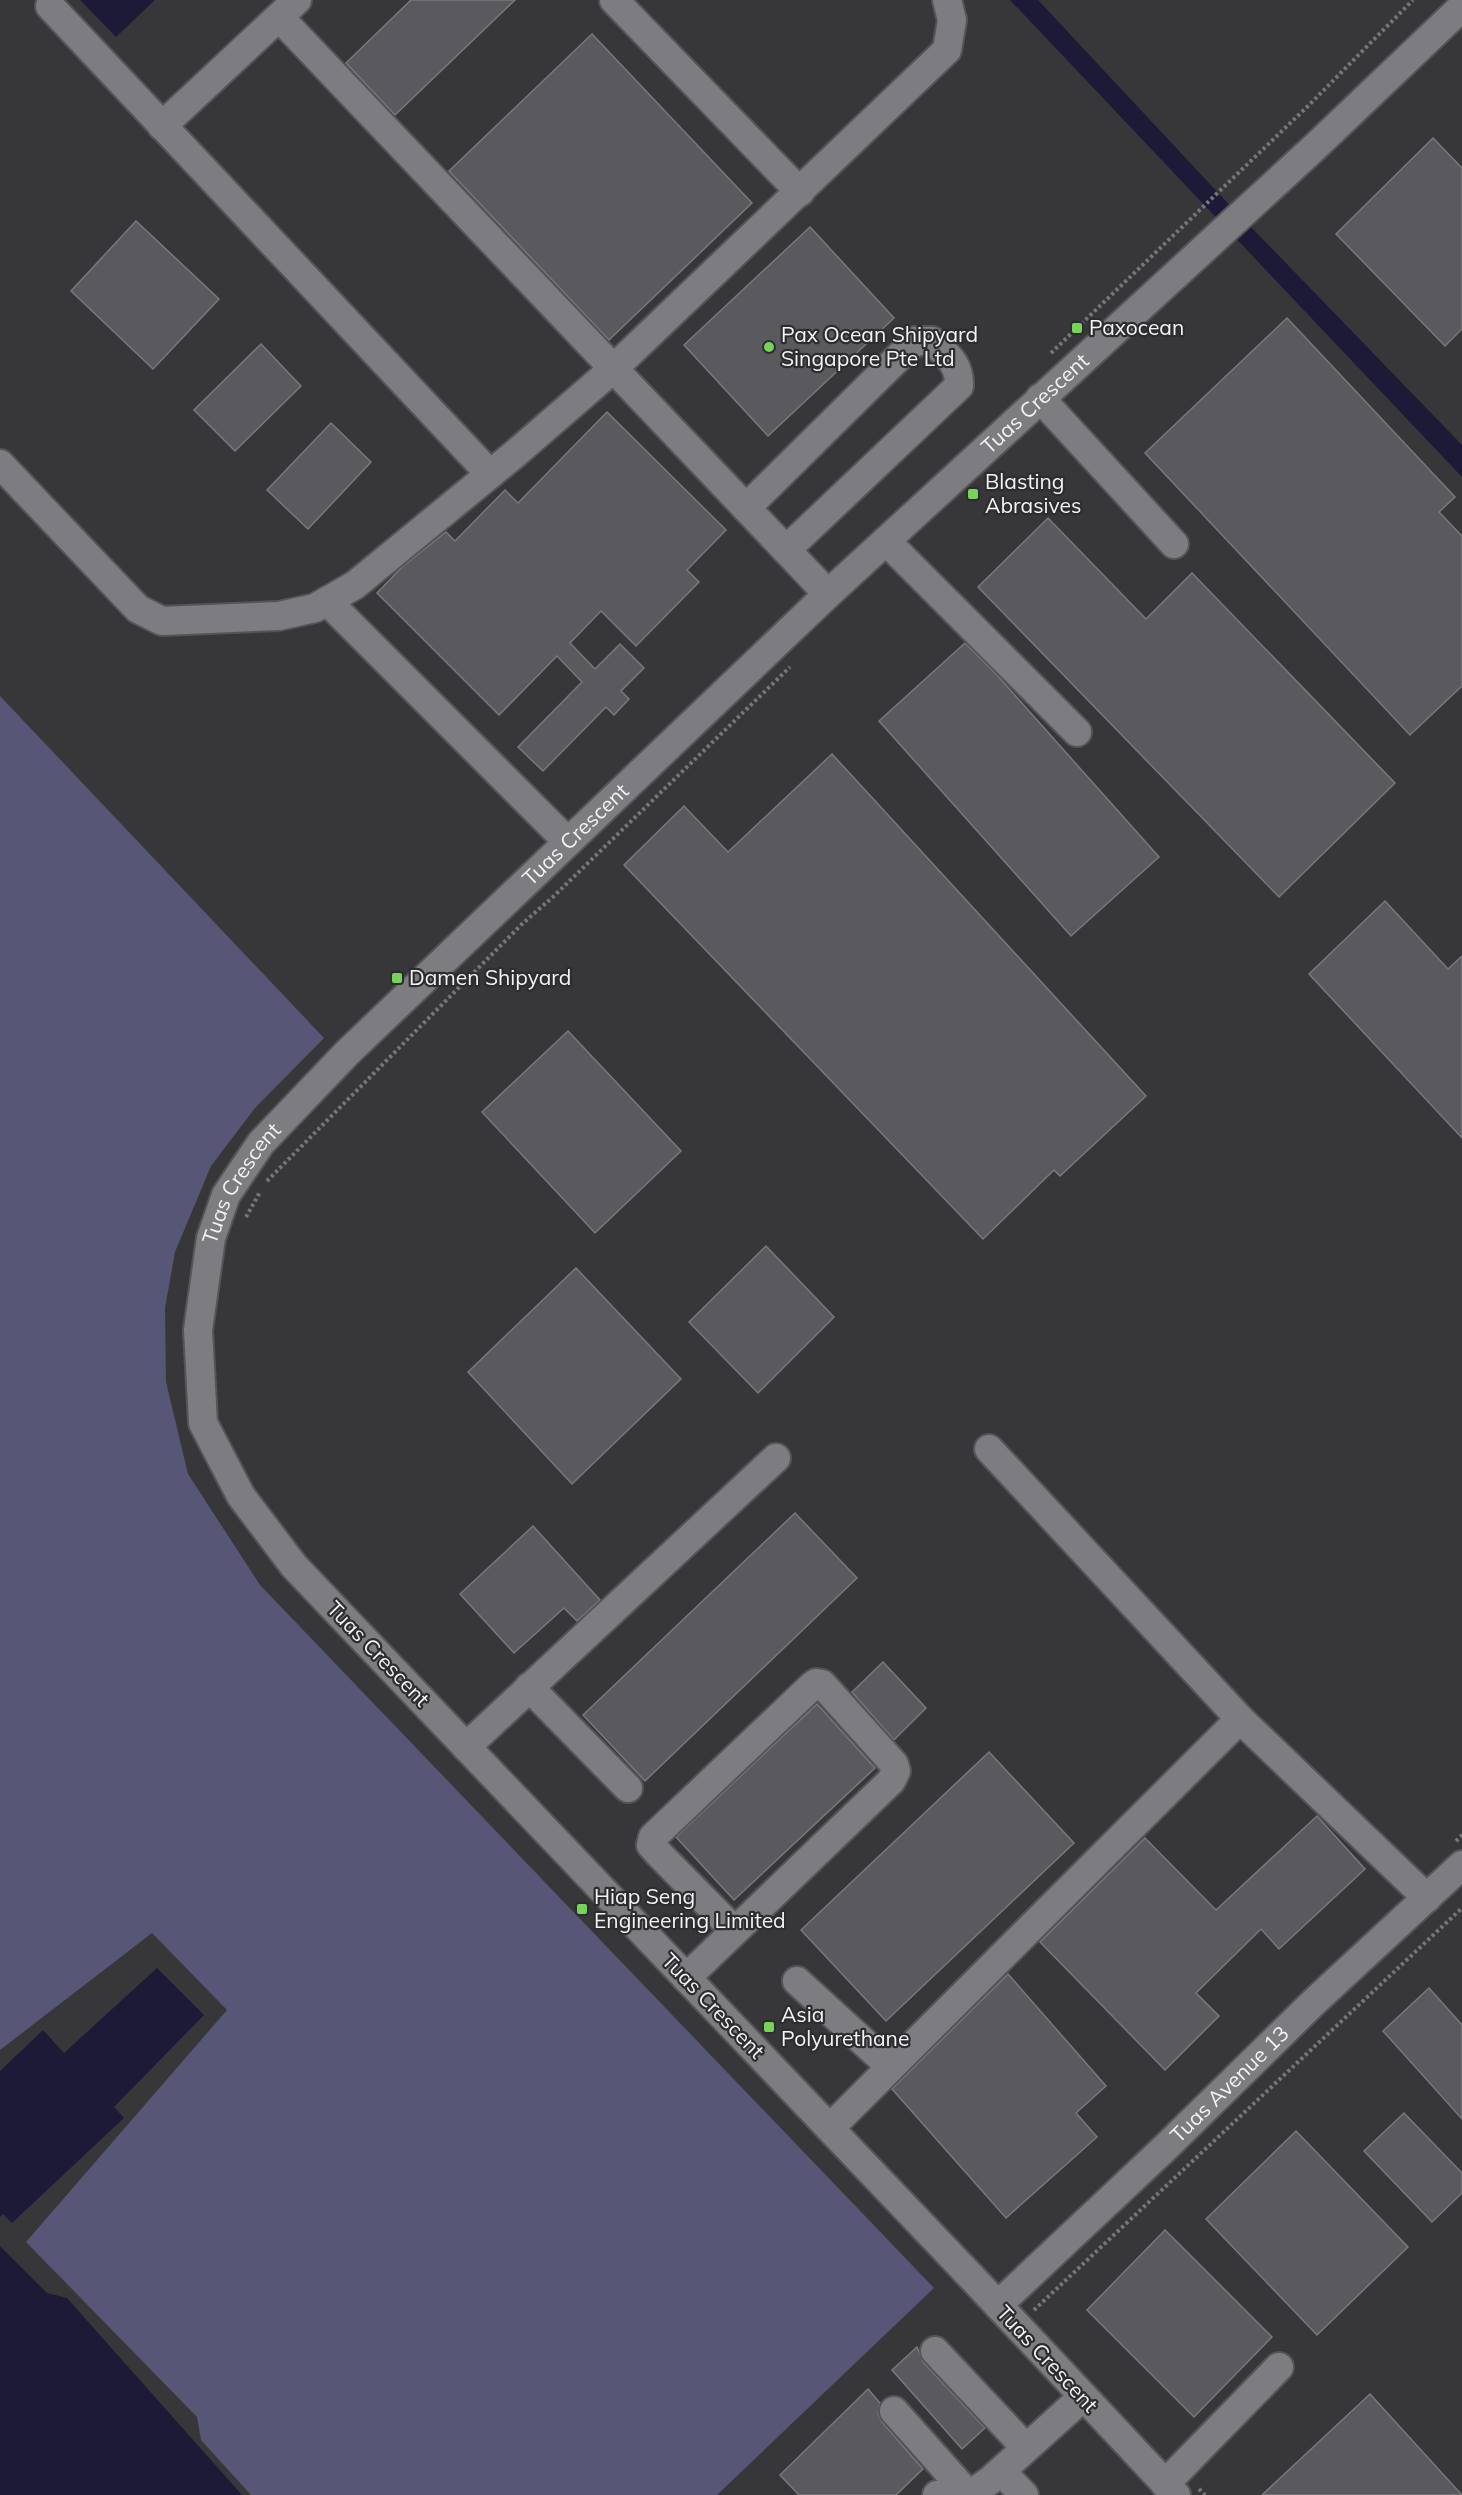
<svg xmlns="http://www.w3.org/2000/svg" width="1462" height="2495" font-family="Mulish,sans-serif">
	<style>
		.green { fill: #575676 }
		.water { fill: #1d1a37 }
		.building { fill: #5a5a5e; stroke: #79797d; stroke-width: 1.5 }
		.lines { fill: none; stroke-linecap: round; stroke-linejoin: round }
		.minor-casing { stroke: #555558; stroke-width: 32 }
		.path { stroke: #77777a; stroke-width: 4; stroke-dasharray: 3 3; stroke-linecap: butt }
		.minor { stroke: #7d7d81; stroke-width: 28 }
		.poi-dot { fill: #77d259; stroke: #2d2d30; stroke-width: 2 }
		.labels { text-anchor: middle; stroke-width: 4.5; stroke-linejoin: round; paint-order: stroke }
		.poi-label { font-size: 21px; fill: #f3f3f5; stroke: #2d2d30; text-anchor: start }
		.street-label { font-size: 21px; fill: #f3f3f5; stroke: #2d2d30 }
	</style>
	<rect width="100%" height="100%" fill="#37373a"/>
	<path class="green" d="M0,696l324,342 -69,70 -44,58 -36,86 -10,56 1,74 22,92 72,111 674,703 -217,207h-466l-50,-55 -4,-23 -171,-175 201,-232 -75,-77 -152,117z"/>
	<g class="water">
		<path d="M80,0h75l-39,37z"/>
		<path d="M1010,0h28l185,198 239,247v32z"/>
		<path d="M157,1968l47,47 -90,92 10,11 -112,105 -9,-9 -3,3v-146l43,-41 21,23z"/>
		<path d="M0,2246l47,47 20,5 175,197h-242z"/>
	</g>
	<g class="building">
		<path d="M411,0h104l-120,115 -49,-52z"/>
		<path d="M592,34l160,169 -143,137 -160,-169z"/>
		<path d="M1433,138l29,30v161l-17,17 -109,-112z"/>
		<path d="M136,221l83,78 -66,70 -82,-78z"/>
		<path d="M810,227l84,91 -126,118 -84,-91z"/>
		<path d="M1287,318l168,179 -16,15 23,24v150l-52,49 -265,-282z"/>
		<path d="M261,344l40,42 -66,65 -41,-41z"/>
		<path d="M607,412l119,118 -39,40 12,12 -63,64 -35,-35 -31,32 25,26 25,-25 24,24 -23,23 8,8 -15,16 -8,-8 -63,64 -25,-24 64,-65 -25,-26 -58,59 -122,-122 25,-26 44,-35 9,9 50,-51 13,13z"/>
		<path d="M331,423l40,39 -63,67 -41,-39z"/>
		<path d="M1048,518l98,101 46,-46 203,210 -116,114 -301,-310z"/>
		<path d="M965,643l31,31 163,183 -88,79 -192,-215z"/>
		<path d="M832,754l314,342 -86,80 -6,-6 -71,69 -359,-374 60,-59 44,46z"/>
		<path d="M1385,901l63,68 14,-13v182l-153,-164z"/>
		<path d="M568,1031l113,120 -86,82 -113,-121z"/>
		<path d="M766,1246l68,71 -76,76 -69,-71z"/>
		<path d="M576,1268l105,111 -109,105 -104,-112z"/>
		<path d="M795,1513l62,65 -212,203 -62,-66z"/>
		<path d="M533,1526l67,74 -23,21 -13,-13 -50,45 -54,-59z"/>
		<path d="M883,1662l43,46 -32,32 -42,-48z"/>
		<path d="M817,1704l58,64 -141,132 -58,-63z"/>
		<path d="M989,1752l85,91 -188,178 -85,-91z"/>
		<path d="M1317,1816l48,53 -86,80 -18,-20 -65,64 23,23 -54,54 -125,-128 105,-104 71,72z"/>
		<path d="M1008,1974l98,112 -30,27 21,24 -91,81 -114,-129z"/>
		<path d="M1429,1988l33,37v94l-79,-88z"/>
		<path d="M1404,2113l58,60v20l-30,29 -68,-71z"/>
		<path d="M1296,2131l112,116 -91,88 -111,-116z"/>
		<path d="M1165,2230l107,107 -78,80 -107,-107z"/>
		<path d="M917,2347l6,15 62,66 -23,21 -70,-79z"/>
		<path d="M868,2389l12,14 -2,11 4,8 41,47 -27,26h-97l-19,-20z"/>
		<path d="M1370,2394l92,101h-200z"/>
	</g>
	<g class="lines">
		<g class="minor-casing">
			<g id="minor">
				<path d="M614,0l186,192"/>
				<path d="M50,6l440,468"/>
				<path d="M279,17l549,577"/>
				<path d="M162,126l135,-126"/>
				<path d="M1040,398l134,146"/>
				<path d="M0,464l138,145 24,12 117,-5 36,-8 40,-23 161,-132 97,-84 334,-319 5,-30 -5,-20"/>
				<path d="M746,508l169,-167h17c15,14 28,23 27,45l-173,164"/>
				<path d="M886,541l191,191"/>
				<path d="M327,601l241,241"/>
				<path d="M989,1449l251,270 187,179"/>
				<path d="M529,1687l99,101"/>
				<path d="M466,1747l310,-289"/>
				<path d="M686,1978l205,-197 5,-10 -2,-7 -72,-80 -6,-1 -4,3 -159,151 -2,8 8,9 76,77"/>
				<path d="M797,1981l94,86"/>
				<path d="M830,2128l410,-409"/>
				<path id="s1" d="M998,2305l169,-159 147,-144 148,-137"/>
				<path d="M935,2351l91,97"/>
				<path d="M894,2411l73,82"/>
				<path d="M1001,2471l23,24"/>
				<path d="M1165,2484l114,-117"/>
				<path d="M937,2495l37,-3 18,-13 91,-82"/>
				<path id="s2" d="M1176,2495l-196,-209 -686,-720 -53,-70 -38,-73 -5,-93 13,-92 15,-43 35,-52 86,-90 481,-459 488,-448 146,-139"/>
			</g>
		</g>
		<g class="path">
			<path d="M1051,353l257,-247 105,-106"/>
			<path d="M267,1181l255,-257 32,-28 236,-229"/>
			<path d="M246,1217l14,-25"/>
			<path d="M1456,1841l6,-6"/>
			<path d="M1034,2310l428,-402"/>
			<path d="M1199,2489l6,6"/>
		</g>
		<use href="#minor" class="minor"/>
	</g>
	<g class="poi-dot">
		<rect x="1071" y="322" width="12" height="12" rx="3"/>
		<circle cx="769" cy="347" r="6"/>
		<rect x="967" y="488" width="12" height="12" rx="3"/>
		<rect x="391" y="972" width="12" height="12" rx="3"/>
		<rect x="576" y="1903" width="12" height="12" rx="3"/>
		<rect x="763" y="2021" width="12" height="12" rx="3"/>
	</g>
	<g class="labels">
		<g class="poi-label">
			<text x="1089" y="335">Paxocean</text>
			<text x="781" y="342">Pax Ocean Shipyard<tspan x="781" dy="24">Singapore Pte Ltd</tspan></text>
			<text x="985" y="489">Blasting<tspan x="985" dy="24">Abrasives</tspan></text>
			<text x="409" y="985">Damen Shipyard</text>
			<text x="594" y="1904">Hiap Seng<tspan x="594" dy="24">Engineering Limited</tspan></text>
			<text x="781" y="2022">Asia<tspan x="781" dy="24">Polyurethane</tspan></text>
		</g>
		<g class="street-label">
			<text dy="7" stroke="none"><textPath href="#s2" startOffset="2816">Tuas Crescent</textPath></text>
			<text dy="7" stroke="none"><textPath href="#s2" startOffset="2186">Tuas Crescent</textPath></text>
			<text dy="7" stroke="none"><textPath href="#s2" startOffset="1700">Tuas Crescent</textPath></text>
			<text transform="translate(378 1654) rotate(46)" y="7">Tuas Crescent</text>
			<text transform="translate(713 2006) rotate(46)" y="7">Tuas Crescent</text>
			<text dy="7" stroke="none"><textPath href="#s1" startOffset="320">Tuas Avenue 13</textPath></text>
			<text transform="translate(1047 2359) rotate(47)" y="7">Tuas Crescent</text>
		</g>
	</g>
</svg>
